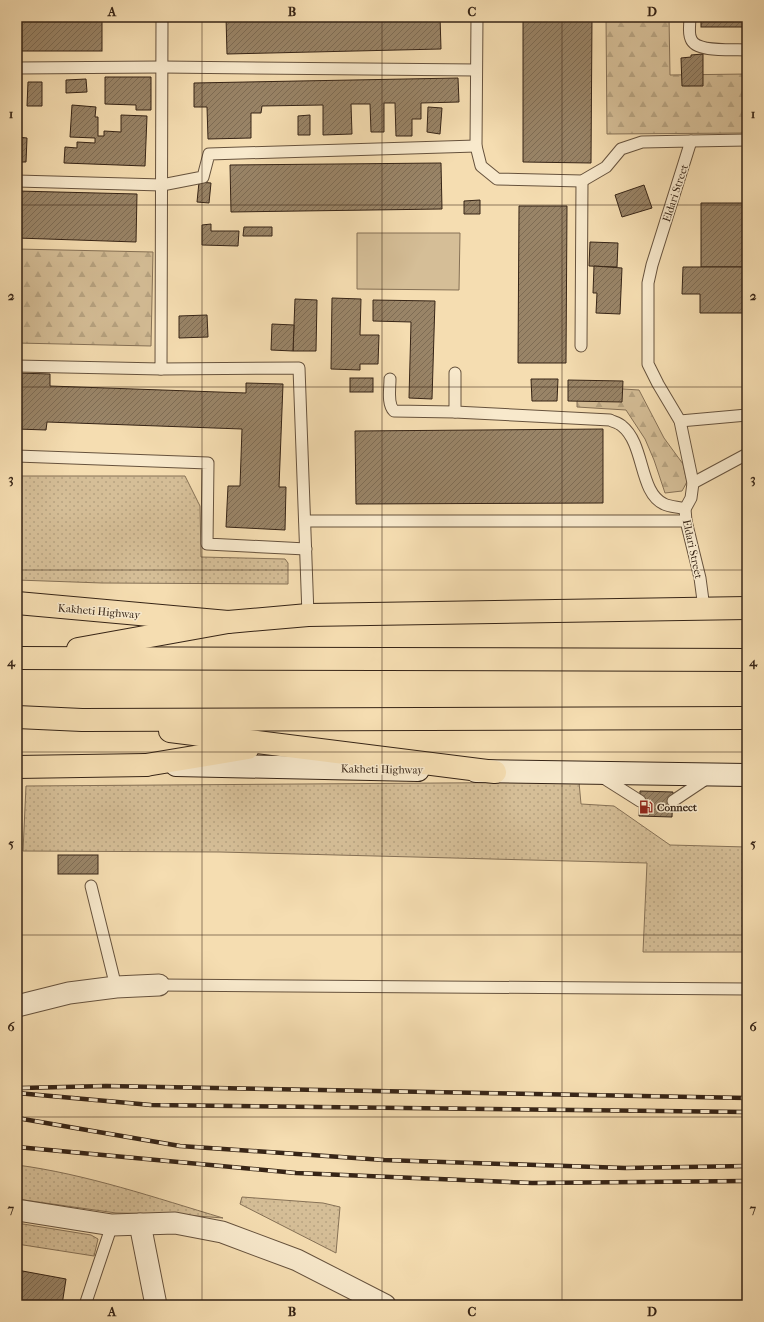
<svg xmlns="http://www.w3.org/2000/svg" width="764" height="1322" font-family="'IM FELL French Canon',serif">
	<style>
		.grass { fill: url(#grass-dots); stroke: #867156 }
		.forest { fill: url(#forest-firs); stroke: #867156 }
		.pitch { fill: #d5be97; stroke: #867156 }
		.building { fill: url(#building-hatch); stroke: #362416 }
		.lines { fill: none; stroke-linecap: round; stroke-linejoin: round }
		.lane-casing { stroke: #66523d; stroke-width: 13 }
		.street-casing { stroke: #66523d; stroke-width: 23 }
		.secondary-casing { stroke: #362416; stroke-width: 24 }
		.primary-casing { stroke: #362416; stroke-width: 24 }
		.highway-casing { stroke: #362416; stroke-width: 24 }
		.lane { stroke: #f8e9cc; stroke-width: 11 }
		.street { stroke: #f8e9cc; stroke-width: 21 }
		.secondary { stroke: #f8e9cc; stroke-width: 22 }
		.primary { stroke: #f5ddb1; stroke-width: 22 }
		.highway { stroke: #f5ddb1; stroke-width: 22 }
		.rail-casing { stroke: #362416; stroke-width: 4.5 }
		.rail { stroke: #f8e9cc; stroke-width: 3; stroke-dasharray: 9; stroke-linecap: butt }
		.grid { fill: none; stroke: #362416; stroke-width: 1; stroke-opacity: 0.55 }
		.labels { text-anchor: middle; stroke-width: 3; stroke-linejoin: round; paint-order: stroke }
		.street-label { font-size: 11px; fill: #362416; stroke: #f8e9cc }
		.poi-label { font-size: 11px; font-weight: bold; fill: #362416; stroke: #f8e9cc; text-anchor: start }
		.neatline { fill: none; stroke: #362416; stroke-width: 1.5 }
		.grid-label { font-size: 13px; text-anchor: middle; font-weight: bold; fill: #362416 }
	</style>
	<defs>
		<pattern id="grass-dots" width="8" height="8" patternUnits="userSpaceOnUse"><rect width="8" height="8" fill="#d5be97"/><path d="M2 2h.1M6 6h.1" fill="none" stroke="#b7a381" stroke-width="1.8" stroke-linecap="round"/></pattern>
		<pattern id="forest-firs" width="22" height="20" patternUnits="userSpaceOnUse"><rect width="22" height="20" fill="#d5be97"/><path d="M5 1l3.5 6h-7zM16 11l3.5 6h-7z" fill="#b7a381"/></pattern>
		<pattern id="building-hatch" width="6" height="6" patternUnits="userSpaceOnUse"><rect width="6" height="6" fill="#998467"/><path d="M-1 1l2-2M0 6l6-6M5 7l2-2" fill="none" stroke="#7e6c54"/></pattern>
	</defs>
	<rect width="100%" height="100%" fill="#f5ddb1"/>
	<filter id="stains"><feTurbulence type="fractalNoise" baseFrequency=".005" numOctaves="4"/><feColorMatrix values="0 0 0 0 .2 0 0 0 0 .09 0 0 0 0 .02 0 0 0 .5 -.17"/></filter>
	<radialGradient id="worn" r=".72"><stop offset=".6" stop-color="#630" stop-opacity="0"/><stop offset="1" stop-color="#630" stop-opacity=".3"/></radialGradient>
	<g class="grass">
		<path d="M17,476h168l15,30 1,51 84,2 3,4v21l-186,-1 -85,-3z"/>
		<path d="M579,782l2,22 33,2 56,39 77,2v105h-104l4,-89 -427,-11 -197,-1 3,-65z"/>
		<path d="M17,1165c69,9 139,33 206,53l-52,-4 -55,-1 -99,-14z"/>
		<path d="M242,1197l81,6 17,4 -4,46 -96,-49z"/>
		<path d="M17,1223l74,12 7,4 -4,17 -77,-12z"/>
	</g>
	<g class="forest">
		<path d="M606,17h63l1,58 77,-1v59l-140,1z"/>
		<path d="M17,249l136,3 -2,94 -134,-3z"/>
		<path d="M577,386l62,4 25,48 19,26 4,18 -5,9 -17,2 -11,-33 -9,-21 -19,-29 -49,-3z"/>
	</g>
	<path class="pitch" d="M357,233h103l-1,57 -102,-1z"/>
	<g class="building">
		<rect x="17" y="17" width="85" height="34"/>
		<path d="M226,17h214l1,32 -214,5z"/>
		<path d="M523,17h69l-1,146 -68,-1z"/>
		<rect x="701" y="17" width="46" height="10"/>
		<path d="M703,54v32h-21l-1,-28 10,-1v-2z"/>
		<path d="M105,77h46v33h-15v-5l-31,-1z"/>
		<path d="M458,78l1,24 -38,1v16h-9v17h-16l-1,-33h-11v29h-13l-1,-28h-19l1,30 -29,1v-30l-61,1 -1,7h-10v25l-43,1 -1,-32h-13v-24z"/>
		<path d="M86,79l1,13 -21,1v-13z"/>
		<path d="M28,82h14v24h-15z"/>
		<path d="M72,105l24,2 -1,10h3v19h6v-5l17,1v-17l26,1 -2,50 -81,-3 1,-16 12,1v-6l18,1v-5l-25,-1z"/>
		<path d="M428,107l14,1 -2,26 -13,-2z"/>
		<path d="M310,115v20h-12v-19z"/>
		<path d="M17,137l10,1 -1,24h-9z"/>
		<path d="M441,163l1,46 -211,3 -1,-47z"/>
		<path d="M199,182l12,1 -2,20 -12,-1z"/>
		<path d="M644,185l8,23 -30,9 -7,-22z"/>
		<path d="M17,191l120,3 -1,48 -119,-4z"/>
		<path d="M480,200v14h-16v-13z"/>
		<path d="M701,203h46l-1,64h-45z"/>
		<path d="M519,206h48l-1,157h-48z"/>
		<path d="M211,224v7h28l-1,15 -36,-1v-20z"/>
		<path d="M244,227h28v9h-29z"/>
		<path d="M590,242l28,1 -1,24 -28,-1z"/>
		<path d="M594,266l28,2 -2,46 -24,-1 1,-20h-4z"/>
		<path d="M683,267h64v46h-47v-19h-18z"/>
		<path d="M332,298l29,1 -1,36h19l-1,29h-18v6l-29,-1z"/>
		<path d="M295,299l22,1 -1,51h-23z"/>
		<path d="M373,300l62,1 -3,98 -23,-1 2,-76 -38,-1z"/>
		<path d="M207,315l1,22 -29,1v-22z"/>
		<path d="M272,324l22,1 -1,26 -22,-1z"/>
		<path d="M17,373l33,1v12l196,7v-10l37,1 -4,103h7l-1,43 -59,-3 2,-41h12l2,-57 -195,-7 -1,8 -29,-1z"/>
		<rect x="350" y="378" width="23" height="14"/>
		<path d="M531,379h27l-1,22h-25z"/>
		<path d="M568,380l55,1 -1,21 -54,-1z"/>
		<path d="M603,429v74l-247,1 -1,-73z"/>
		<path d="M640,791l33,1 -1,25 -33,-1z"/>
		<rect x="58" y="855" width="40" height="19"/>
		<path d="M17,1270l49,9 -4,26h-45z"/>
	</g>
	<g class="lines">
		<g class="lane-casing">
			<g id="lane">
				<path d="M477,17l-1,129 5,20 16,13 85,2 24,-14 15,-18 21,-7 49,-1 -39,124 -4,18v81l10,20 22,37 13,62 -2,15 -6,11 1,12 14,57 4,30"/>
				<path d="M690,17c0,7 -2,16 1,22 5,14 42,10 56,11"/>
				<path d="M17,68l145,-1 314,3"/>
				<path d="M691,141l56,-1"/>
				<path d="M17,181l145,4 41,-8 6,-23 267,-8"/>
				<path d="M581,346l1,-165"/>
				<path d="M17,366l144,3 1,-352"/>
				<path d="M161,369l138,-1 9,247"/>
				<path d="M390,379c0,10 -3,25 4,32l61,1v-39"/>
				<path d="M455,412l155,8c4,2 9,3 12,6 23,18 17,67 42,78 6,3 15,3 21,5"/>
				<path d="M680,421l67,-6"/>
				<path d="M17,456l191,7 -1,81 99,5"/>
				<path d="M693,483l54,-29"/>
				<path d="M305,521h381"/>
				<path d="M602,777l38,24"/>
				<path d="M673,801l36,-24"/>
				<path d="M91,886l25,101"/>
				<path d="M159,985l588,4"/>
				<path d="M85,1305l27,-80"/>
			</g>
		</g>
		<g class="street-casing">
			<g id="street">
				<path d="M17,1006l52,-13 47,-6 43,-2"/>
				<path d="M17,1210l95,15 63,-2 47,9 75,28 88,45"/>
				<path d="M140,1224l16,81"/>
			</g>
		</g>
		<g class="secondary-casing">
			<g id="secondary">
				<path d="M176,765l242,5"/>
				<path d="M476,771l271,4"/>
			</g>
		</g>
		<g class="primary-casing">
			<g id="primary">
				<path d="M17,603l211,19 80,-7 439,-7"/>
				<path d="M17,767l129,-2"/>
			</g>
		</g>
		<g class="highway-casing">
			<g id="highway">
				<path d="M78,649l150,-27"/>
				<path d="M17,658l730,2"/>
				<path d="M17,717l65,3 665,-2"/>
				<path d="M170,731l325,41"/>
				<path d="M146,765l102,-17"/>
			</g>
		</g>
		<use href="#lane" class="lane"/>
		<use href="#street" class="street"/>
		<use href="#secondary" class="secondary"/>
		<use href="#primary" class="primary"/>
		<use href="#highway" class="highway"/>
		<g class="rail-casing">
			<g id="rail">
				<path d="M21,1088l85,-2 641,12"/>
				<path d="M17,1093l134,12 596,7"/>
				<path d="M17,1118l163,28 204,14 241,8 122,-2"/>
				<path d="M17,1147l279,26 236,10 215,-2"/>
			</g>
		</g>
		<use href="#rail" class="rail"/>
	</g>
	<path class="grid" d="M202,17v1288M382,17v1288M562,17v1288M17,205h730M17,387h730M17,570h730M17,752h730M17,935h730M17,1117h730"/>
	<defs>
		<g id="fuel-bare" transform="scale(1.08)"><path d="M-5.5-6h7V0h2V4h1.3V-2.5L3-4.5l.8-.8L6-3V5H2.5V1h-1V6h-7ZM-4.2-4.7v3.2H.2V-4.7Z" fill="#8f2418" stroke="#f8e9cc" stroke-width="2.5" paint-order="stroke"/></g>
	</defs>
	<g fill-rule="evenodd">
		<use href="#fuel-bare" x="646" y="807"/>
	</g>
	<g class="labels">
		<g class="street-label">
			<text transform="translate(675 193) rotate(-72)" y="4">Eldari Street</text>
			<text transform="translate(693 549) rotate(78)" y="4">Eldari Street</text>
			<text transform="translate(99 611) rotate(5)" y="4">Kakheti Highway</text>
			<text transform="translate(382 769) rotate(1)" y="4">Kakheti Highway</text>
		</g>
		<g class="poi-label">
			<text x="657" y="811">Connect</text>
		</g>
	</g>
	<rect width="764" height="1322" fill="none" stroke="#f5ddb1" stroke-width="44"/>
	<rect x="22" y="22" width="720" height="1278" class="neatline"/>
	<g class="grid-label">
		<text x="112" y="16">A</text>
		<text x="292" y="16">B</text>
		<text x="472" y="16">C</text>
		<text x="652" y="16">D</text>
		<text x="11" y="118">1</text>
		<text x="753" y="118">1</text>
		<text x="11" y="300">2</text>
		<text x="753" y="300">2</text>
		<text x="11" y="483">3</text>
		<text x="753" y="483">3</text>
		<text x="11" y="666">4</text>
		<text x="753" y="666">4</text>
		<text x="11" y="848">5</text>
		<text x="753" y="848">5</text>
		<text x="11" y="1031">6</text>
		<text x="753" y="1031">6</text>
		<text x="11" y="1213">7</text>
		<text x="753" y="1213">7</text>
		<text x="112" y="1316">A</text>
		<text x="292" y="1316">B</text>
		<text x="472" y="1316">C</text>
		<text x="652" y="1316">D</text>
	</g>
	<rect width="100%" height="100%" filter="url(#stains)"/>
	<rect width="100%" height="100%" fill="url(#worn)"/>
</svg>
